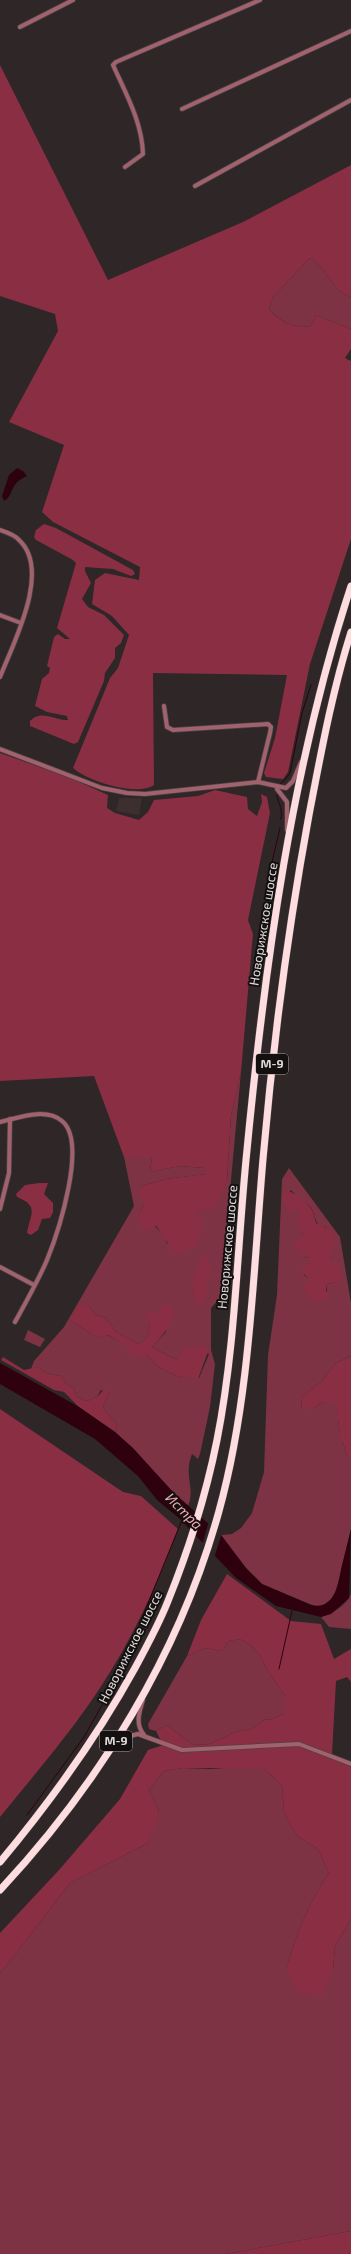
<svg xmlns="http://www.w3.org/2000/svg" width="351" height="2254" font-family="'Exo 2',sans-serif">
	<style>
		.built { fill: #3d2f30 }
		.green { fill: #7d3344; fill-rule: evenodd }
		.forest { fill: #8a2e44 }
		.water { fill: #2f010e }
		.pier { fill: #2e2627 }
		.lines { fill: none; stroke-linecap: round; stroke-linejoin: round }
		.stream { stroke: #2f010e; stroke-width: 1 }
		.street-casing { stroke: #4a4344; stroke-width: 5.5 }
		.highway-casing { stroke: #4a4344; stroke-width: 8 }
		.street { stroke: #a2626d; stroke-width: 4 }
		.highway { stroke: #fedde1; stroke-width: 7 }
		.labels { text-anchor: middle; stroke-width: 4; stroke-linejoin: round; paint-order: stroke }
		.shield { fill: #141010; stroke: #a39e9e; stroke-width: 1 }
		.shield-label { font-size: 12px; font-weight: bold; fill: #e0dbdb }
		.street-label { font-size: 13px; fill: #e0dbdb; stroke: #141010 }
		.water-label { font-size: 14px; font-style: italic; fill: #f7a8b4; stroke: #141010 }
	</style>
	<rect width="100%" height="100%" fill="#2e2627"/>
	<path class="built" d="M119,798h23l-3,17 -23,-4z"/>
	<g class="green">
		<path d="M310,258c16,7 20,32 41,39v32l-35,-14 -5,11c-17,3 -30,-4 -42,-17l4,-12z"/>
		<path d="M241,1072l-20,216 -2,11 -8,9v42l4,14 -5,43 -10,47 -2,5 -6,-5c-9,24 4,32 -4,52 -26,-23 -47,-51 -73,-74l2,-7c-4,-8 -11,-10 -14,-18l6,-14 -8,-3 -4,7 -10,4 -10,-4 -4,-10 -6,-2 -6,-9 -15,-3 -8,-6 -7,2 3,-8 30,-34 70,-121 -10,-49h28l-2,15 30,-6 24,2 3,6 -41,5 -24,7 2,18 -4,8 24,23 3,9 28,-33 32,-29 4,-67zM167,1302l-1,30 -14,15 25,13 20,-12 12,6 -10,24 -22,-2 -19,-9 -11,-12 -40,-20 -9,3 -28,-18 19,-14 7,9 10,3 10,14 23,12c10,-5 11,-13 10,-23z"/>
		<path d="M289,1168l51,69 11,66v53l-15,7 -15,19 -20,15 1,12h11l9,-7 11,-1c8,16 4,22 8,36 2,8 5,12 6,21l4,1v70l-13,60 -7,10 -6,5 -8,3 -55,-23 -16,-16 -25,-33 11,-1 9,-6 11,-15 12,-41 4,-117 9,-60 5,-116zM291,1190c6,8 14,11 20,18 6,8 2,18 15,19l5,24 -1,6 8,25 -11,2v16l-16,-2 -3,-6v-14l-4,-3 6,-12v-5l-5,-1 -5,-47 -14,-4 -3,-7z"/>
		<path d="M28,1330l17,9 -5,8 -16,-7z"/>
		<path d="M351,1594v35l-22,-2 -8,-10c11,-3 26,-12 30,-23z"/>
		<path d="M240,1639l12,7 9,11 5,11 19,28v17l-12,6 -9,1 -12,9 -17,3 -25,12 -17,1 -26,-20 -11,6 -7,-2 -1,-5 39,-68 18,-8 17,3 7,-10z"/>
		<path d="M238,1767l25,1 19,17 2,27 13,24 21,13 11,24c-20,29 -33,62 -43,96l47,2 2,-25 16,-27v312l-125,23h-226v-280l70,-91 78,-40 11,-31 -10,-22 15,-19 19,-3 28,1z"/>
	</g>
	<g class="forest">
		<path d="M0,65l108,215 135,-58 108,-57v132c-21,-7 -25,-32 -41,-39l-37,39 -4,12c11,13 26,20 42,17l5,-11 35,14v20l-6,9 6,3v178l-41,125 -22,108 -5,7 -17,-2 -2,-4 11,-35 12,-63 -134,-2 1,112c-17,12 -67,-4 -81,-17l37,-90 8,-10 11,-33 -17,-19 -20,-12 3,-24 10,-7 34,7 1,-13 -87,-45 -11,-10 22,-67 -55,-23 49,-91 -3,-17 -55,-18z"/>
		<path d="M44,524l12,4 77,42 2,4 -4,2 -18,-7 -28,-2v4l6,12 -9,16 6,8 16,8 20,20 -3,8 -6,5v10l-10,15 -1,8 -26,61 -4,2 -44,-18v-5c11,-12 24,-1 38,-1l-1,-4 -20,-4 -12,-6 7,-27 7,-6 1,-5 -3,-2 7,-29 4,-3 7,5h5l-13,-11 19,-65 -3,-3 -37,-20 -2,-3 2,-7z"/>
		<path d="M0,753l71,25 37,17 -1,13 8,5 24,7 9,-8 6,-12 44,-4 17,-6 32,7 1,12 9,7 5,-14 -1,-8 6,3 3,16 -22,107 5,14 -12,138 -10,43 -4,67 -8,18 -6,8 -17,3 7,12 -7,25 -8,1 -13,5c-8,-10 -11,-19 -19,-28l-10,4 -7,-5 1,-13 4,-8 -6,-11 4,-7 24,-7 40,-5 -2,-6 -24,-2 -30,6 2,-15h-28l-30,-81 -94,5z"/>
		<path d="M39,1183h9l-4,11 9,9v9l-3,6 -8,1 -4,11 -7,5 -4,-2c3,-18 13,-27 -10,-36l-1,-3 9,-9z"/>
		<path d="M285,1190c8,1 23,13 27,20 2,3 3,9 4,13l15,7 5,11 -6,16 3,6 6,2 2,11 -3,6 -11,2 -1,7 4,4 -3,5 -12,2 -12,-13 5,-11 -8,-8 10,-7v-5c-9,-2 -13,-5 -16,-15l9,-8 -5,-14 2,-11 -12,1 -6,-12z"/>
		<path d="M207,1256l4,10 -6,36 -4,5c-15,-11 -6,-36 0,-50z"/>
		<path d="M166,1302l8,9c-3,16 -12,25 -22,36l25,13 8,-13 11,1 4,-4 9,5 -11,30 -21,-3 -19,-9 -11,-12 -5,2 -11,-2 -6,-10 -17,-10 -10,3 -28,-18 8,-15 11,1 7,9 10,3 10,14 23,12c10,-5 11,-13 10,-23l-4,-3 1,-5h10z"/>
		<path d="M351,1356v103h-4c-1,-12 -5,-16 -7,-24 -2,-13 -1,-22 -7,-33h-11l-9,7h-11l-1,-12 20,-15 15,-19z"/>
		<path d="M3,1357l21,13 14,-3 8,6 15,3 6,9 6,2 4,10 10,4 10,-4 9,-10 3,6 -6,14c3,8 10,10 14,18l-2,7 -36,-25 -15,-15 -10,-2 -53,-30z"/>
		<path d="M0,1409l123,83 18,4 37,33c-18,48 -39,96 -66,140 -32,53 -73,100 -112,148z"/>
		<path d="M227,1574l64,47 30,3 13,35 17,-10v33l-4,-5 -11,4 -4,73 19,8v157l-16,27 -2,25 -10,24 -25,-3 -12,-23c10,-34 23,-67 43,-96l-11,-24 -21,-13 -13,-24 -2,-27 -19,-17h-80l-19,3 -15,19 10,22 -3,14 -8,17 -78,40 -70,91v-41l59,-63 61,-71 28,-49 15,-5 -7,-14 11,-6 26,20 17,-1 25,-12 17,-3 12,-9 9,-1 12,-6v-17l-19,-28 -5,-11 -9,-11 -12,-7 -11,2 -7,10 -17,-3 -18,8 14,-36z"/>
		<path d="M351,2231v23h-125z"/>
	</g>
	<g class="water">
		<path d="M17,468l6,3 4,5c-18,7 -13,20 -23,25l-2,-5 7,-21z"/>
		<path d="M0,1363l79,44 36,25 18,16 40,44 48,43 25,33 16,16 49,21c25,6 27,-23 31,-40 3,-12 6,-24 9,-36l-2,69 -18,16 -10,3 -45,-11 -40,-28 -56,-59 -23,-19 -19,-24 -43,-37 -95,-55z"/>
	</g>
	<path class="pier" d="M209,1521l13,12 -8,25 -12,-13z"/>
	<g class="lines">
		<g class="stream">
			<path d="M280,784l4,-3 6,-8 12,-60 9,-28"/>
			<path d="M277,795c0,8 6,10 4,24"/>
			<path d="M272,862l8,-34"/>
			<path d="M279,1669l13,-58"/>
			<path d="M27,1815l57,-78 34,-60 64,-157"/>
		</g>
		<g class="street-casing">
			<g id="street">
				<path d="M20,27l53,-27"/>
				<path d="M182,109l169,-78"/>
				<path d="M125,167l18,-13c-1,-32 -17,-60 -30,-89l3,-3 144,-62"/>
				<path d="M195,186l156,-86"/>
				<path d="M0,530c6,2 15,5 19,10 33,30 -6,104 -19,137"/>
				<path d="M0,615l21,8"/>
				<path d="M164,706l3,21 6,3 95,-6 3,3 -1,6 -12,49"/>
				<path d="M0,749l102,39 25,5 18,1 113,-12 28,6 7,-7 8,-19"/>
				<path d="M277,789l10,13v28"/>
				<path d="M0,1122c18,-4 45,-15 62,-1 26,21 -4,112 -15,139 -9,21 -21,42 -32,62"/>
				<path d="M0,1209l9,-36 1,-54"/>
				<path d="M0,1267l34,18"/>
				<path d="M143,1700c-4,13 -8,24 1,35"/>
				<path d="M113,1748l13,-11 12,-3 44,16 117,-6 52,20"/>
			</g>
		</g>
		<g class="highway-casing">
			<g id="highway">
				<path d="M0,1862c51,-61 97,-125 135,-194 12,-22 24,-44 33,-67 21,-52 38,-106 49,-161 19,-96 20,-194 30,-290 18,-187 45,-385 104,-564"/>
				<path d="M0,1890c100,-107 180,-237 219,-379 31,-112 34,-236 44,-352 10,-115 25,-230 46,-344 12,-62 23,-123 42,-183"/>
			</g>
		</g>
		<use href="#street" class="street"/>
		<use href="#highway" class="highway"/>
	</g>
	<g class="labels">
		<g class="shield">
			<rect x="256" y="1054" width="32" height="20" rx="3"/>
			<rect x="100" y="1731" width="32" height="20" rx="3"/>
		</g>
		<g class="shield-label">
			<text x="272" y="1068">М-9</text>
			<text x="116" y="1745">М-9</text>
		</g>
		<g class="street-label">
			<text transform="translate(263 924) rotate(-81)" y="5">Новорижское шоссе</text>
			<text transform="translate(227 1247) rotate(-85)" y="5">Новорижское шоссе</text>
			<text transform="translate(130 1647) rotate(-63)" y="5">Новорижское шоссе</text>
		</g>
		<g class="water-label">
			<text transform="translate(184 1511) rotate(45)" y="5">Истра</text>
		</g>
	</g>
</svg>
